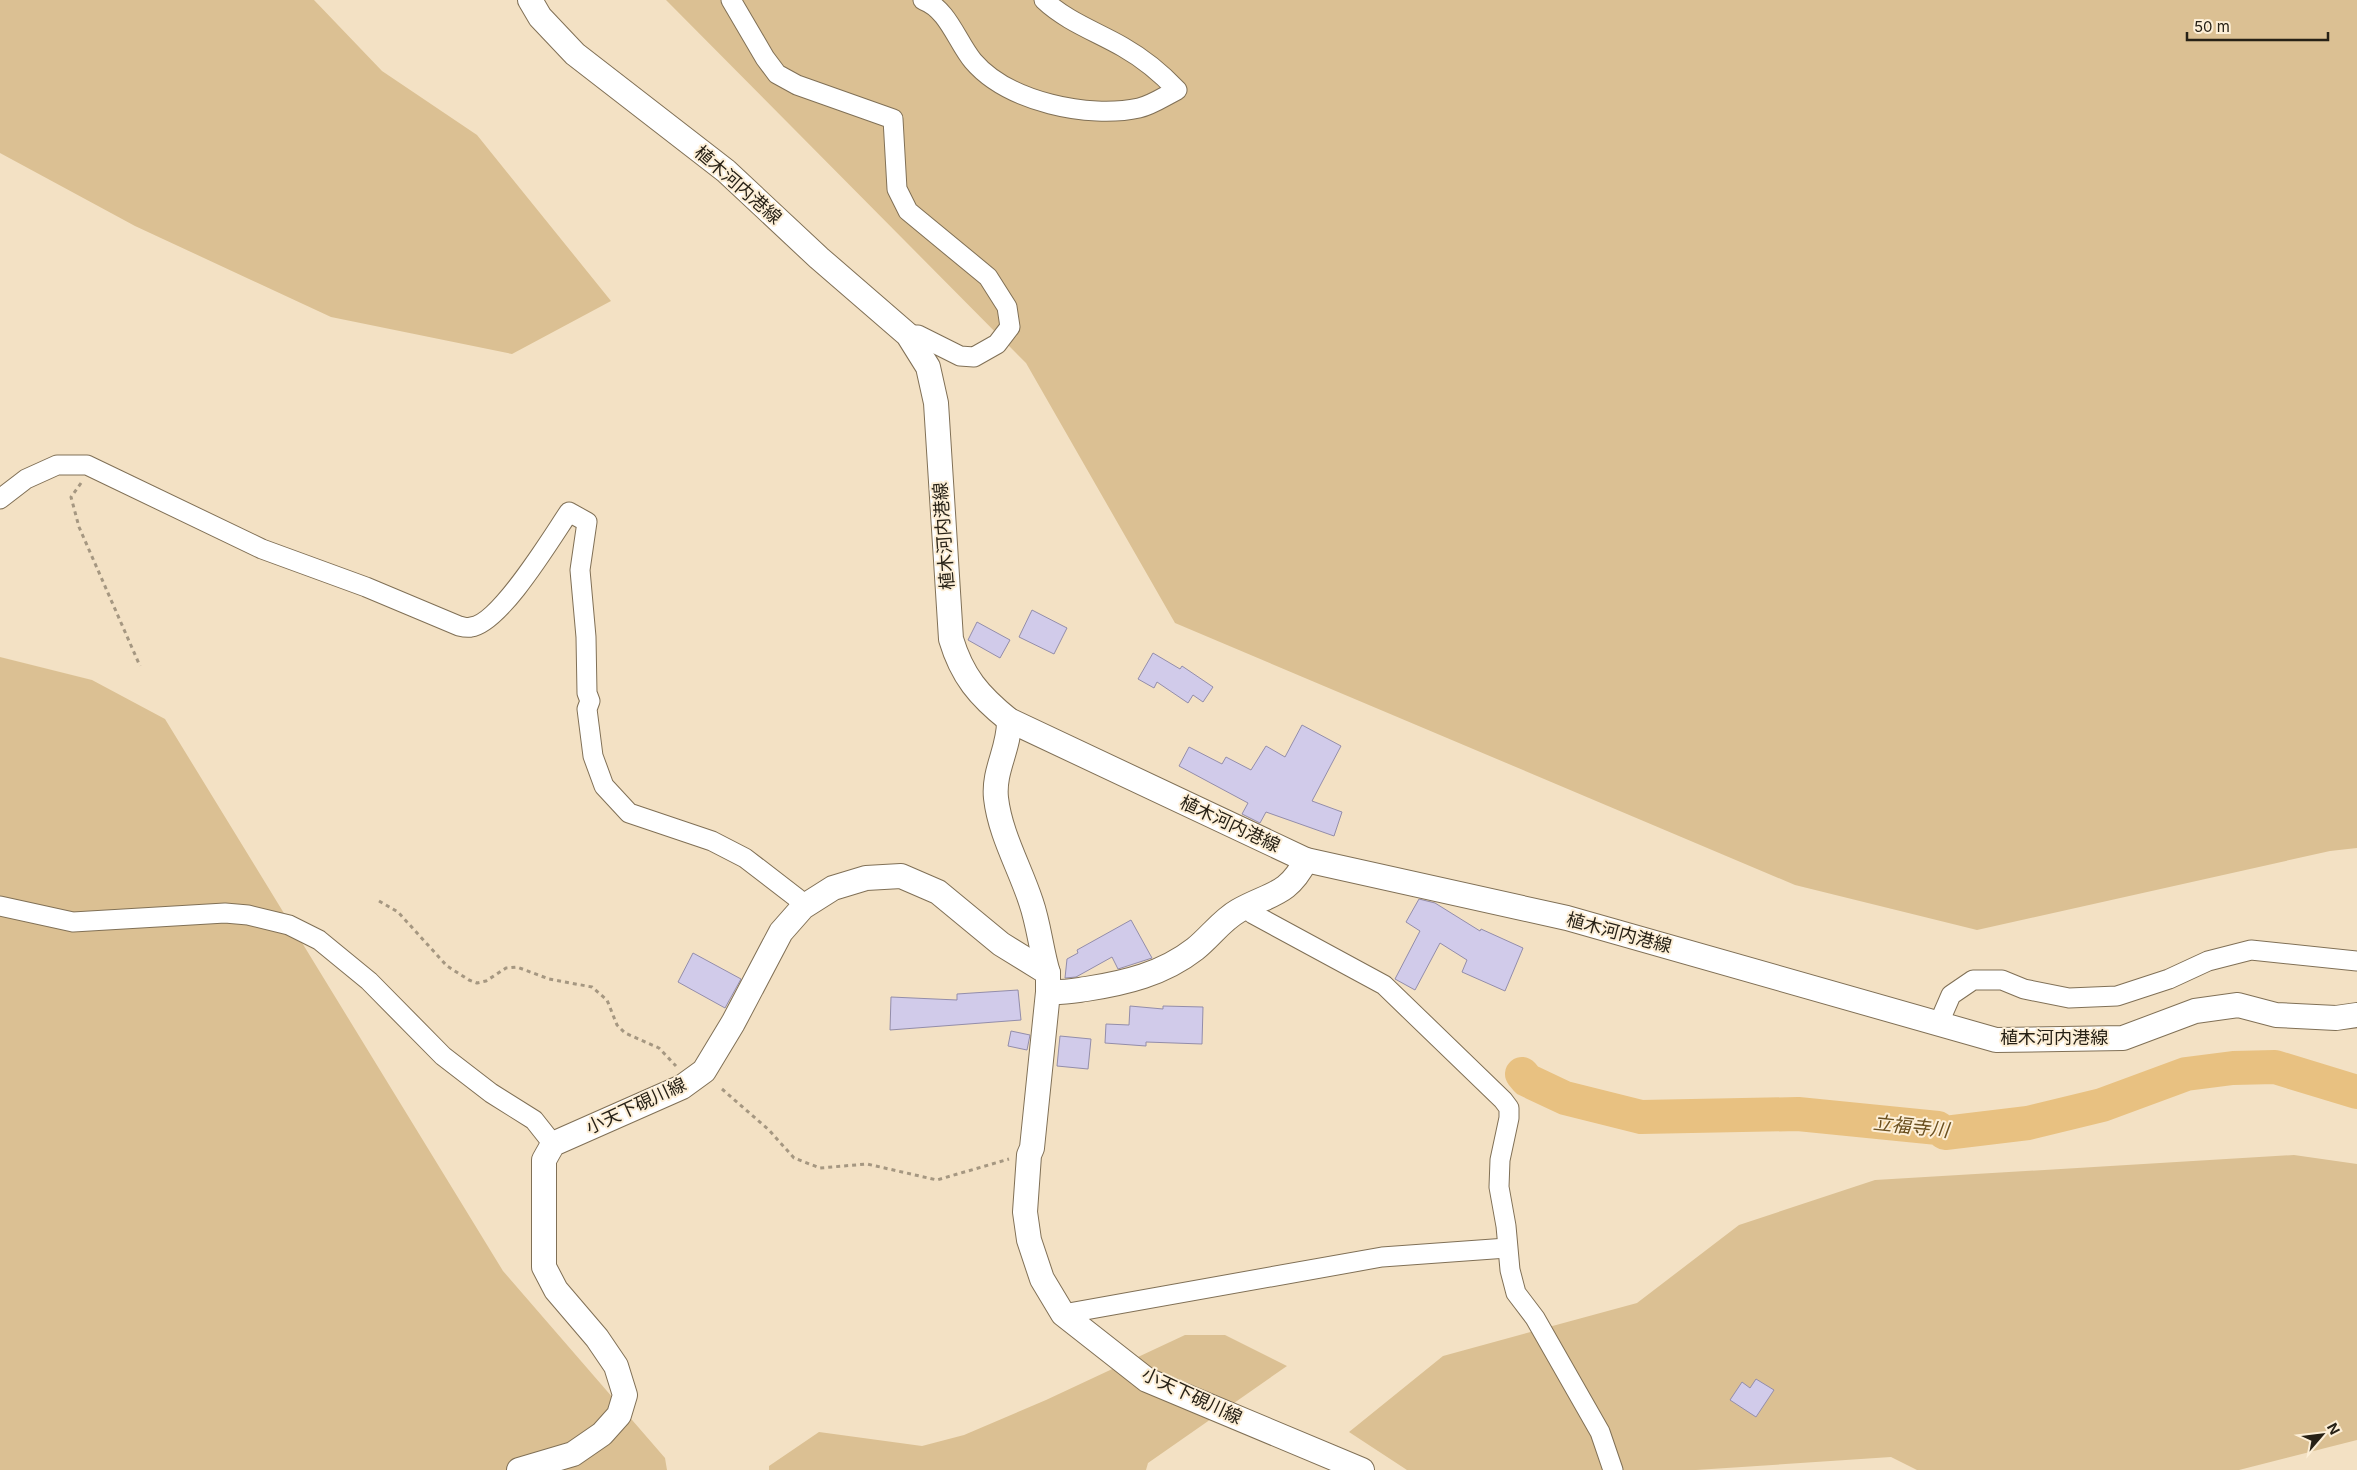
<svg xmlns="http://www.w3.org/2000/svg" width="2357" height="1470" font-family="Inter,'Noto Sans JP',sans-serif">
	<style>
		.green { fill: #dbc093 }
		.lines { fill: none; stroke-linecap: round; stroke-linejoin: round }
		.river { stroke: #e8c181; stroke-width: 34 }
		.building { fill: #d1cbea; stroke: #938daa }
		.minor-casing { stroke: #807056; stroke-width: 21 }
		.major-casing { stroke: #807056; stroke-width: 26 }
		.path { stroke: #a59781; stroke-width: 3; stroke-dasharray: 4 4; stroke-linecap: butt }
		.minor { stroke: #fff; stroke-width: 19 }
		.major { stroke: #fff; stroke-width: 24 }
		.labels { text-anchor: middle; stroke-width: 4; stroke-linejoin: round; paint-order: stroke }
		.street-label { font-size: 18px; fill: #272116; stroke: #fdefd7 }
		.water-label { font-size: 19px; font-style: italic; fill: #6b5020; stroke: #fdefd7 }
	</style>
	<rect width="100%" height="100%" fill="#f3e1c4"/>
	<g class="green">
		<path d="M0,0h314l68,71 95,64 134,166 -99,53 -181,-37 -196,-91 -135,-73z"/>
		<path d="M666,0h1691v848l-27,3 -353,79 -182,-45 -620,-262 -149,-260z"/>
		<path d="M0,657l92,23 73,39 338,552 162,187 2,12h-667z"/>
		<path d="M2294,1155l63,9v276l-118,30h-322l-26,-13 -195,13h-289l-58,-38 94,-76 194,-53 102,-78 136,-45z"/>
		<path d="M1185,1335h40l62,31 -139,97 -2,7h-377v-4l50,-34 103,14 42,-11 82,-35z"/>
	</g>
	<g class="lines">
		<path class="river" d="M1522,1074l5,6 38,18 76,19 157,-3 140,14 7,5 83,-10 74,-18 84,-31 47,-6 42,-1 82,25"/>
	</g>
	<g class="building">
		<path d="M1032,610l35,18 -13,26 -35,-17z"/>
		<path d="M977,622l33,18 -10,18 -32,-18z"/>
		<path d="M1153,653l27,16 2,-3 31,21 -10,15 -10,-7 -5,8 -31,-21 -3,6 -16,-9z"/>
		<path d="M1302,725l39,21 -29,55 30,11 -8,24 -68,-24 -6,11 -18,-9 6,-11 -69,-37 10,-19 33,17 4,-7 25,13 15,-24 19,11z"/>
		<path d="M1419,899l16,4 45,28 1,-2 42,19 -18,43 -43,-19 5,-12 -27,-17 -25,47 -20,-11 25,-48 -14,-9z"/>
		<path d="M1131,920l21,38 -34,11 -6,-12 -36,20 -11,1 2,-19 11,-6 -1,-3z"/>
		<path d="M693,953l48,26 -16,29 -47,-26z"/>
		<path d="M1018,990l3,30 -131,10 1,-33 66,3v-6z"/>
		<path d="M1130,1006l33,3v-3l40,1 -1,37 -56,-2v4l-41,-3 1,-19 23,1z"/>
		<path d="M1011,1031l19,4 -3,15 -19,-4z"/>
		<path d="M1060,1036l31,3 -3,30 -31,-3z"/>
		<path d="M1756,1379l18,11 -18,27 -26,-17 12,-18 8,6z"/>
	</g>
	<g class="lines">
		<g class="minor-casing">
			<g id="minor">
				<path d="M731,0l34,58 12,16 20,11 96,34 4,70 11,22 80,66 19,30 3,20 -13,17 -23,13 -14,-1 -42,-21h-10"/>
				<path d="M923,0c25,9 34,42 50,61 35,41 116,58 166,47 13,-3 26,-12 38,-18 -16,-17 -33,-31 -54,-43 -26,-15 -57,-26 -79,-47"/>
				<path d="M0,499l26,-20 31,-14h30l175,84 104,38 93,39c4,1 9,2 12,1 29,-3 81,-90 98,-115l18,10 -7,48 6,67 1,56 3,8 -3,8 6,47 11,30 25,27 83,28 33,17 52,40 6,9"/>
				<path d="M0,906l73,16 152,-9 23,2 41,10 30,15 50,41 74,75 48,37 43,27 19,24"/>
				<path d="M1247,907l6,7 131,71 119,115 6,8v10l-9,42 -1,27 7,39 4,44 6,23 19,25 65,114 13,38"/>
				<path d="M1938,1025l13,-30 22,-15h29l22,9 45,9 48,-2 52,-17 39,-18 43,-11 106,11"/>
				<path d="M1063,1314l319,-57 125,-9"/>
			</g>
		</g>
		<g class="major-casing">
			<g id="major">
				<path d="M530,0l10,17 35,37 151,117 93,87 89,77 20,32 8,36 15,236c11,37 28,57 58,81l297,140 261,58 429,122 127,-2 72,-27 43,-6 38,10 60,3 21,-3"/>
				<path d="M1009,720c1,28 -16,50 -13,78 4,36 24,70 35,104 8,23 10,48 17,71"/>
				<path d="M1048,992l-16,156 -3,7 -4,57 4,28 13,39 21,35 84,66 215,90"/>
				<path d="M519,1470l54,-16 29,-20 17,-19 6,-20 -9,-29 -19,-28 -41,-48 -12,-23v-107l9,-16 129,-57 22,-16 29,-48 48,-91 22,-25 30,-19 33,-10 35,-2 37,16 63,52 47,29v19c14,1 24,-1 38,-3 39,-6 77,-15 109,-40 15,-12 27,-29 43,-38 32,-18 50,-15 68,-51"/>
			</g>
		</g>
		<g class="path">
			<path d="M81,483l-10,14 8,30 61,139"/>
			<path d="M379,901l19,11 49,54 22,14 8,3 9,-2 20,-13 11,-1 32,12 43,8 15,13 10,25 8,8 34,15 17,18"/>
			<path d="M722,1089l47,41 25,28 26,10 47,-4 70,16 72,-21"/>
		</g>
		<use href="#minor" class="minor"/>
		<use href="#major" class="major"/>
	</g>
	<g class="labels">
		<g class="street-label">
			<text transform="translate(738 185) rotate(41)" y="6">植木河内港線</text>
			<text transform="translate(944 536) rotate(-94)" y="6">植木河内港線</text>
			<text transform="translate(1230 824) rotate(25)" y="6">植木河内港線</text>
			<text transform="translate(1619 933) rotate(15)" y="6">植木河内港線</text>
			<text x="2054" y="1044">植木河内港線</text>
			<text transform="translate(636 1106) rotate(-25)" y="6">小天下硯川線</text>
			<text transform="translate(1192 1396) rotate(25)" y="6">小天下硯川線</text>
		</g>
		<g class="water-label">
			<text transform="translate(1911 1126) rotate(6)" y="7">立福寺川</text>
		</g>
	</g>
	<g transform="translate(2322 1435) rotate(62)" stroke="#fdefd7" stroke-width="4" paint-order="stroke">
	<path d="M0-4L9 19L0 12L-9 19Z" fill="#272116"/>
	<text y="-8" font-size="14" font-weight="bold" text-anchor="middle" fill="#272116">N</text>
	</g>
	<path d="M2187 32v8h141v-8" fill="none" stroke="#272116" stroke-width="2.5"/>
	<text x="2194" y="32" font-size="15" fill="#272116" stroke="#fdefd7" stroke-width="4" paint-order="stroke">50 m</text>
</svg>
